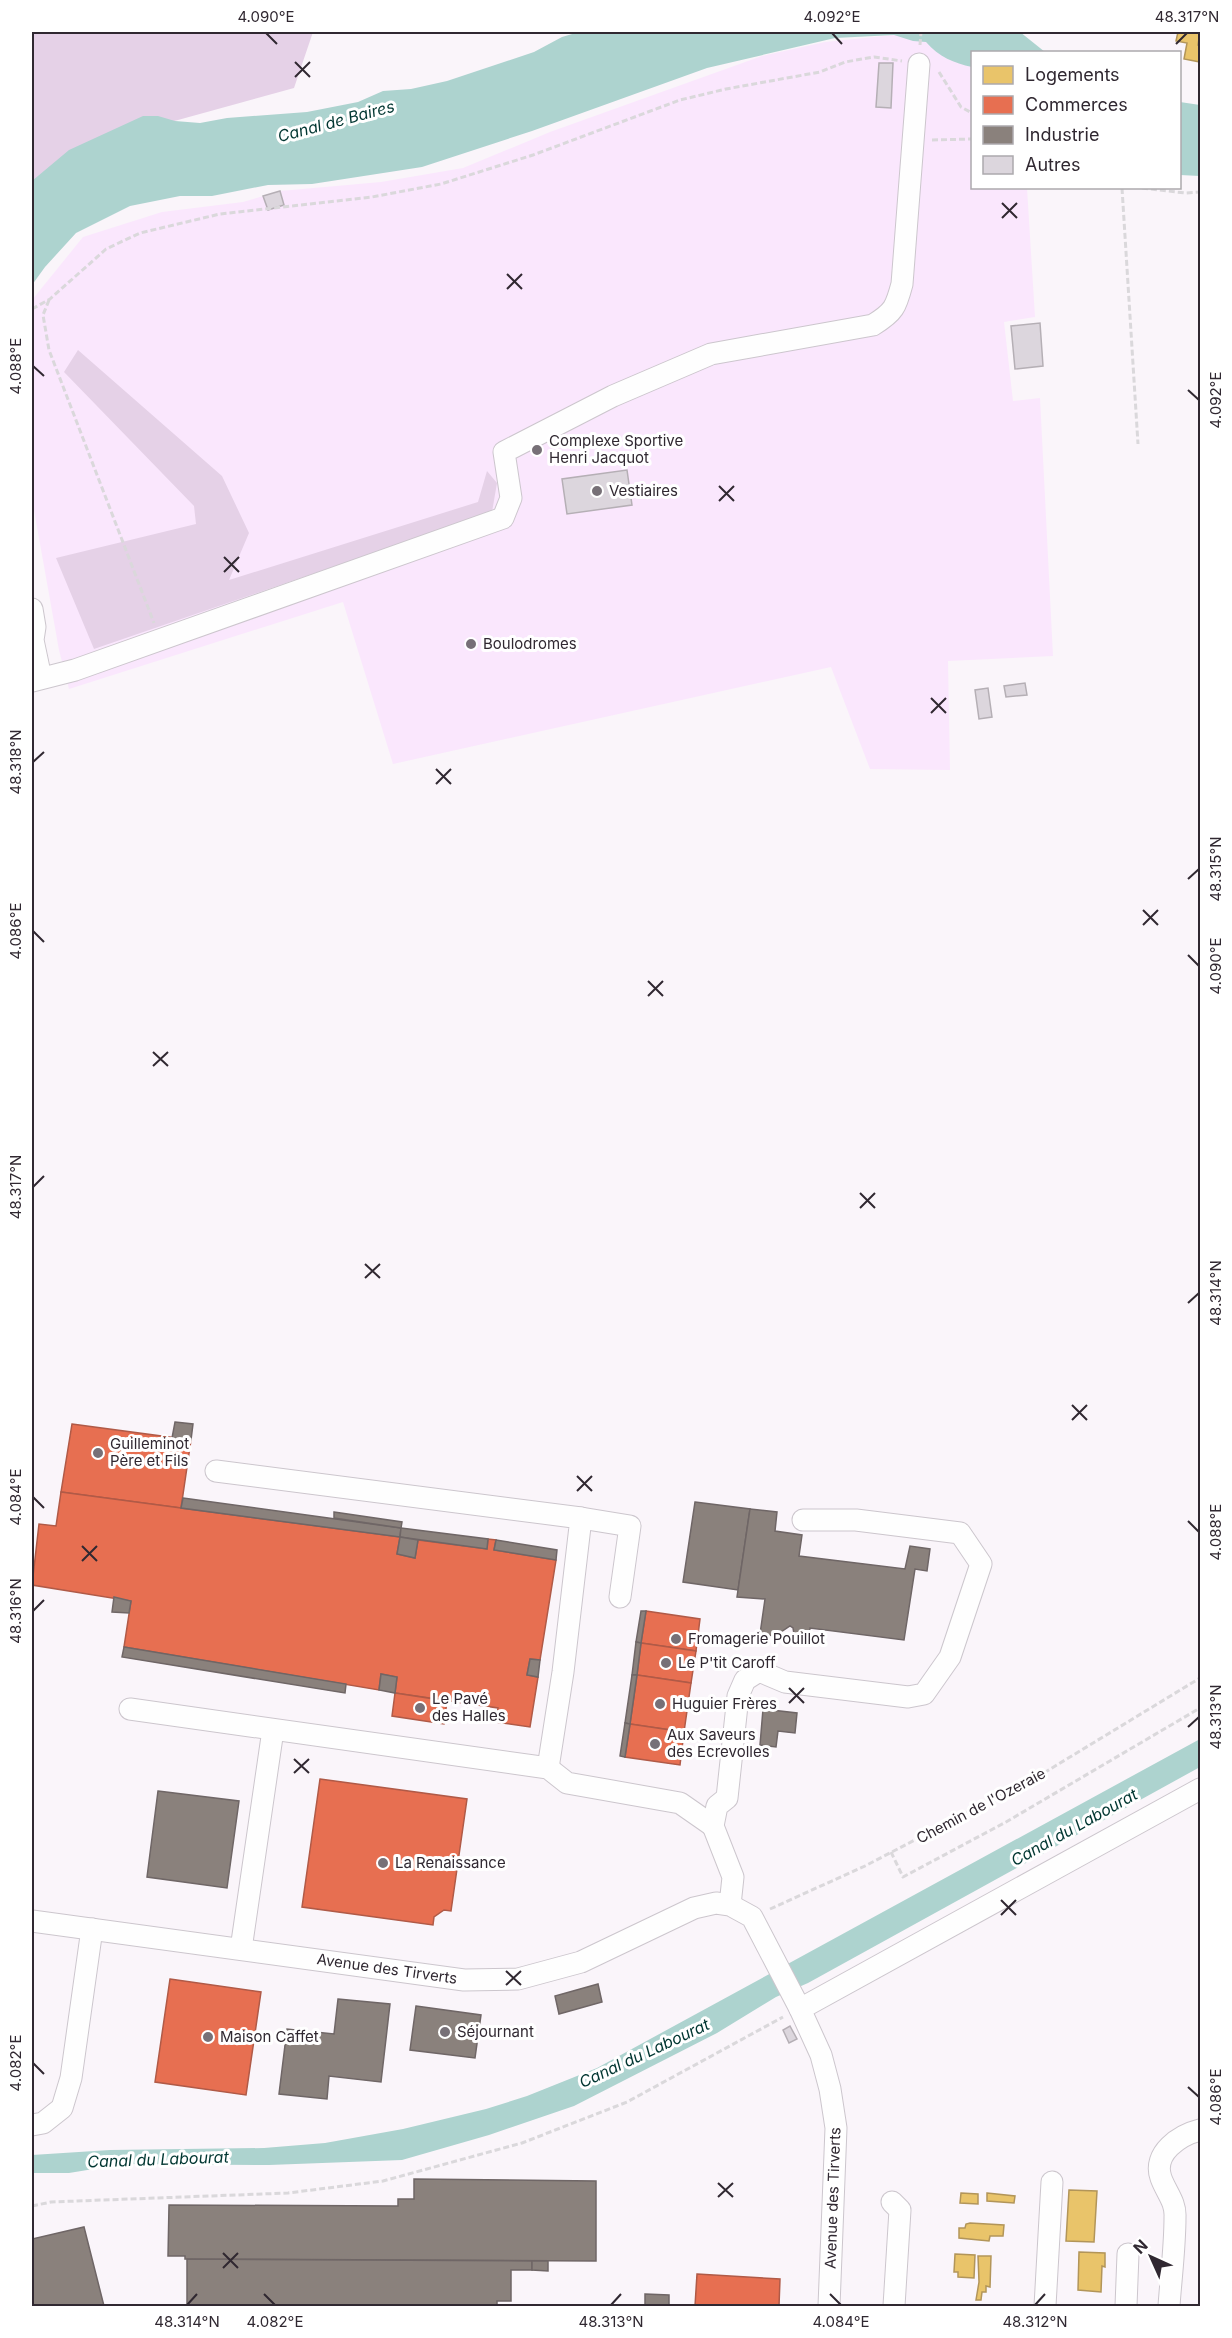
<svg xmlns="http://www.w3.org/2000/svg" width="1232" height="2338" font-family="Inter,sans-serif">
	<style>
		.green { fill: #fae7fd }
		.forest { fill: #e5d1e7 }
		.water { fill: #add3cf }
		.homes { fill: #e9c46a; stroke: #b29559; stroke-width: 1.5 }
		.shops { fill: #e76f51; stroke: #b05a47; stroke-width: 1.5 }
		.industry { fill: #8a817c; stroke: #6f6666; stroke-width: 1.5 }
		.building { fill: #dcd6dd; stroke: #b5afb5; stroke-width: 1.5 }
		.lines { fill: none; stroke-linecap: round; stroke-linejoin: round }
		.minor-casing { stroke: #ccc6cd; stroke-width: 23 }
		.path { stroke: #dad8db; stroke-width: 3; stroke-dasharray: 6 3; stroke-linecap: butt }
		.minor { stroke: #fefefe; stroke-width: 21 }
		.ticks { fill: none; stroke: #302831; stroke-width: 2 }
		.poi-dot { fill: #777077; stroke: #fff; stroke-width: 2 }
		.labels { text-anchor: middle; stroke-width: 6; stroke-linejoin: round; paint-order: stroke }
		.poi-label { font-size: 15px; fill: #302831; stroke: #fff; text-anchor: start }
		.street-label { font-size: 15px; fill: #302831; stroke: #fff }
		.water-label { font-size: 16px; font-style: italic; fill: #003631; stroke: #fff }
		.neatline { fill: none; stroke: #302831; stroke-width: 2 }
		.ticks-label { font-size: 15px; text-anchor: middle; fill: #302831 }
	</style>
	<rect width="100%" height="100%" fill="#faf5fa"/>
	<path class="green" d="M894,35l41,7 37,21v125h55l8,129 -31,5 9,79 27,-3 13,258 -105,5 2,109 -80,-1 -39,-102 -438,97 -50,-162 -274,87 -10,-39 -27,-151v-199l51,-63 79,-25 81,-10 37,-11 101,-9 82,-14 87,-36 212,-76 63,-14z"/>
	<g class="forest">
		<path d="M32,32h281l-19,56 -203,56 -59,66z"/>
		<path d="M78,350l144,126 27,57 -20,47 249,-78 9,-31 10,12 -5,29 -398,137 -38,-91 140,-34 -2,-18 -130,-134z"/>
	</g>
	<g class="water">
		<path d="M579,32h441l25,20h-73v15c-18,-4 -33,-10 -46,-25l-13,-1 -19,-6 -59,3 -128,30 -175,63 -110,36 -110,17 -44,1 -56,11h-32l-50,10 -54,27 -31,34 -13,18v-104l37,-31 74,-34h15l17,5 25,2 27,-5 80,-6 51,-10 25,-11 28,-2 36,-8 87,-29 28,-15z"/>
		<path d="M1180,102l20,3v71l-20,-1z"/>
		<path d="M1200,1739v28l-392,216 -32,14 -59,36 -143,73 -85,29 -87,25 -133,5 -145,-1 -55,9h-37v-18l78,-5 154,-2 61,-5 78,-14 83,-20 41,-13 70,-28z"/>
	</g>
	<g class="homes">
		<path d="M1178,32h22l-2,13h2v17l-16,-3 3,-16 -11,-2z"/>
		<path d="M1069,2190l28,1 -3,51 -28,-1z"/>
		<path d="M961,2193l17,1v10l-18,-1z"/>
		<path d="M987,2193l28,3 -1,7 -27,-2z"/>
		<path d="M970,2223l34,2 -1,11h-13l-1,5 -30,-3v-10h6l1,-4z"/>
		<path d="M1079,2252l26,1v14l-3,-1 -1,26 -23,-2z"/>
		<path d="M955,2254l20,1 -1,23 -16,-1v-5h-4z"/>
		<path d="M978,2256h13l-1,31 -4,-1v6h-4l-1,8h-5l3,-18z"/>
	</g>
	<g class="shops">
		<path d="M72,1424l119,16 -10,68 -120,-16z"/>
		<path d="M61,1492l339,45 -3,17 18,4 3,-18 69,9 1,-10 8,1 -2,10 62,10 -16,100 -10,-1 -3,16 11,2 -8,50 -34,-5 2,-14 -103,-15 2,-16 -16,-3 -2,16 -255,-43 7,-46 -99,-16 7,-61 17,2z"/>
		<path d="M646,1611l54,8 -4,32 -55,-8z"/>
		<path d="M641,1643l55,8 -5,32 -54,-8z"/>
		<path d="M637,1675l54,8 -7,49 -54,-8z"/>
		<path d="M395,1693l52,8 -3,23 -52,-8z"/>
		<path d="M630,1724l54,8 -4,33 -55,-8z"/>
		<path d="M320,1779l147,20 -16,112 -7,-1 -10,7 -1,8 -131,-18z"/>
		<path d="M170,1979l91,13 -15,103 -91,-13z"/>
		<path d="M697,2274l83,5 -1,27h-84z"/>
	</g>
	<g class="industry">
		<path d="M175,1422l18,2 -2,16 -19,-2z"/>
		<path d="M183,1498l218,30 -1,9 -219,-29z"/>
		<path d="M695,1502l55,7 -12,81 -55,-8z"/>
		<path d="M750,1509l27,3 -2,19 27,4 -3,21 106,13 5,-23 20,3 -3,22 -12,-2 -11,71 -94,-12 -1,7 -15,-1 -1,-6 -3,-2 -15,10 -15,-2 5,-35 -28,-2z"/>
		<path d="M334,1512l68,10 -1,6 -67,-10z"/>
		<path d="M401,1528l87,11 -1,10 -87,-12z"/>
		<path d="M400,1537l18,3 -3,18 -18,-4z"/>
		<path d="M496,1540l61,10 -1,10 -62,-10z"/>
		<path d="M114,1597l17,4 -2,12 -17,-1z"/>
		<path d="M641,1611h5l-5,32 -5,-1z"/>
		<path d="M636,1642l5,1 -4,32h-5z"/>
		<path d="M124,1647l222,37 -1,9 -223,-36z"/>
		<path d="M530,1659l10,1 -2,17 -11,-2z"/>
		<path d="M381,1674l16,3 -2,16 -16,-3z"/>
		<path d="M632,1675h5l-7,49 -5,-1z"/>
		<path d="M763,1709l34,4 -2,20 -17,-2 -2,16 -16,-2z"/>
		<path d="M625,1723l5,1 -5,33 -5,-1z"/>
		<path d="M158,1791l81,10 -12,87 -80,-11z"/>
		<path d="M598,1984l4,18 -43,12 -4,-18z"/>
		<path d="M338,1999l52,5 -9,78 -52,-6 -2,23 -48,-5 8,-65 47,5z"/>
		<path d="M416,2006l65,9 -6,43 -65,-8z"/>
		<path d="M414,2179l182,2v80l-411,-2v-3h-17l1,-51 229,1v-7h16z"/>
		<path d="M84,2227l20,79h-72v-67z"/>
		<path d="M187,2259l345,2v9h-21v31h-14v5h-310z"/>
		<path d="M532,2261h16v10l-16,-1z"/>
		<path d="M645,2294l24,1v11h-24z"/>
	</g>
	<g class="building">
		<path d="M879,63h14l-2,45 -15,-1z"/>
		<path d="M280,191l4,14 -16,5 -5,-14z"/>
		<path d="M1040,323l3,43 -28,3 -4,-43z"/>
		<path d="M627,470l5,35 -65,9 -5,-35z"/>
		<path d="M1025,683l2,12 -21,2 -2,-11z"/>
		<path d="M988,688l4,29 -13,2 -4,-29z"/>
		<path d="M790,2026l7,13 -8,4 -6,-13z"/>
	</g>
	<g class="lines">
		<g class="minor-casing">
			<g id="minor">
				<path d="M32,609l3,18 -2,13 8,38"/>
				<path d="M32,681l43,-11 428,-152 8,-20 -7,-46 109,-56 98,-42 162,-29c21,-13 23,-18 29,-41l17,-220"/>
				<path d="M216,1471l365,47 -18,154 -15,96"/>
				<path d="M581,1518l49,8 -10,71"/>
				<path d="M130,1709l418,59 19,15 113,20 33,23"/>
				<path d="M730,1905l3,-28 -20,-51 4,-20 10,-8 11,-102 7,-16 14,-9 26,11 123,15 16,-3 26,-37 31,-93 -21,-31 -104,-13h-53"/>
				<path d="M32,1921l432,59 54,-1 63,-17 113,-54 22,-5 14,2 22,12 48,92 21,46 9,34 6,39 -7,178"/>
				<path d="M241,1949l32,-219"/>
				<path d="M800,2009l400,-220"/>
				<path d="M32,2125l11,-2 19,-15 9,-30 21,-149"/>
				<path d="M892,2202l8,8 -6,96"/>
				<path d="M1045,2306l7,-124"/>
				<path d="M1126,2306l2,-52"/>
				<path d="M1169,2306c2,-29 6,-59 6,-89 1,-15 -9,-25 -14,-39 -9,-25 19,-43 39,-48"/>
			</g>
		</g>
		<g class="path">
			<path d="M920,45l1,-13"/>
			<path d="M939,72l22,35 11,6"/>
			<path d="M932,140l40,-1"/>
			<path d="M1122,188l16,256"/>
			<path d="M1142,188l43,5 15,-1"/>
			<path d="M49,300l-6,15 6,35 105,273"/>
			<path d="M32,309l18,-10 56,-50 34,-16 80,-19 152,-17 69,-13 92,-29 147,-55 46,-11 94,-17 25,-10 29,-5 28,4"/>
			<path d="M891,1852l12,25 103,-55 194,-114"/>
			<path d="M770,1909l95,-43 182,-95 153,-93"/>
			<path d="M32,2206l19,-4 237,-9 95,-12 139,-38 105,-41 156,-85"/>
		</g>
		<use href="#minor" class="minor"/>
	</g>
	<path class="ticks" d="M266,33l11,11M832,33l10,11M1176,44l11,-11M295,62l15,15M295,77l15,-15M1002,203l15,15M1002,218l15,-15M507,274l15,15M507,289l15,-15M33,366l11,10M1188,390l11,10M719,486l15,15M719,501l15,-15M224,557l15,15M224,572l15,-15M931,698l15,15M931,713l15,-15M33,762l11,-10M436,769l15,15M436,784l15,-15M1188,879l11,-10M1143,910l15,15M1143,925l15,-15M33,931l11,11M1188,955l11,11M648,981l15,15M648,996l15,-15M153,1052l15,14M153,1066l15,-14M33,1187l11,-11M860,1193l15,15M860,1208l15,-15M365,1264l15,14M365,1278l15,-14M1188,1303l11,-10M1072,1405l15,15M1072,1420l15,-15M577,1476l15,15M577,1491l15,-15M33,1497l11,11M1188,1521l11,11M82,1546l15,15M82,1561l15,-15M33,1611l11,-11M789,1688l15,15M789,1703l15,-15M1188,1727l11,-10M294,1759l15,14M294,1773l15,-14M1001,1900l15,15M1001,1915l15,-15M506,1971l15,14M506,1985l15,-14M33,2063l11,11M1188,2087l11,10M718,2183l15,14M718,2197l15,-14M223,2253l15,15M223,2268l15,-15M264,2294l11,11M830,2294l11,11M187,2305l10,-11M611,2305l10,-11M1035,2305l10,-11"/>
	<g class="poi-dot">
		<circle cx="537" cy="450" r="6"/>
		<circle cx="597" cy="491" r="6"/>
		<circle cx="471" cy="644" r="6"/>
		<circle cx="98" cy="1453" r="6"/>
		<circle cx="676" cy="1639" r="6"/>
		<circle cx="666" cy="1663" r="6"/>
		<circle cx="660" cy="1704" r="6"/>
		<circle cx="420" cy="1708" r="6"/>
		<circle cx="655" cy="1744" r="6"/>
		<circle cx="383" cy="1863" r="6"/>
		<circle cx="445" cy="2032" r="6"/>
		<circle cx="208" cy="2037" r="6"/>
	</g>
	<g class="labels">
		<g class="poi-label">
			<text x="549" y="446">Complexe Sportive<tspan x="549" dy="17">Henri Jacquot</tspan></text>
			<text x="609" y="496">Vestiaires</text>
			<text x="483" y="649">Boulodromes</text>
			<text x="110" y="1449">Guilleminot<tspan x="110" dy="17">Père et Fils</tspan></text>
			<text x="688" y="1644">Fromagerie Pouillot</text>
			<text x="678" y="1668">Le P'tit Caroff</text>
			<text x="432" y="1704">Le Pavé<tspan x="432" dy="17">des Halles</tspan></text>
			<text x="672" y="1709">Huguier Frères</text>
			<text x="667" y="1740">Aux Saveurs<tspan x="667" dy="17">des Ecrevolles</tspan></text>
			<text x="395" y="1868">La Renaissance</text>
			<text x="457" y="2037">Séjournant</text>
			<text x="220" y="2042">Maison Caffet</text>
		</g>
		<g class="street-label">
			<text transform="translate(981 1806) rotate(-28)" y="5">Chemin de l'Ozeraie</text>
			<text transform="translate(387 1969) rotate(8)" y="5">Avenue des Tirverts</text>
			<text transform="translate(833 2198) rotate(-88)" y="5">Avenue des Tirverts</text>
		</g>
		<g class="water-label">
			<text transform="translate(336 121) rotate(-15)" y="6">Canal de Baires</text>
			<text transform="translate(1074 1827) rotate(-29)" y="6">Canal du Labourat</text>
			<text transform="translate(644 2053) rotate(-25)" y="6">Canal du Labourat</text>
			<text transform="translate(158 2159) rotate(-2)" y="6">Canal du Labourat</text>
		</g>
	</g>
	<rect width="1232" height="2338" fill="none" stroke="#ffffff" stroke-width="66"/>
	<rect x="971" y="51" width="210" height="138" fill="#ffffff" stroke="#aca9ad" stroke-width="1.5"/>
	<rect x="983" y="66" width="30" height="18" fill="#e9c46a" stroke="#aca9ad" stroke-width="1.5"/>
	<text x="1025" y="81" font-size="18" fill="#302831">Logements</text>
	<rect x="983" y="96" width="30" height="18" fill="#e76f51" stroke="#aca9ad" stroke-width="1.5"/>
	<text x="1025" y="111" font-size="18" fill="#302831">Commerces</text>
	<rect x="983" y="126" width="30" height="18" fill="#8a817c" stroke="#aca9ad" stroke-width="1.5"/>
	<text x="1025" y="141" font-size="18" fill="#302831">Industrie</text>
	<rect x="983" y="156" width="30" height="18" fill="#dcd6dd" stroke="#aca9ad" stroke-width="1.5"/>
	<text x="1025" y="171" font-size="18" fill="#302831">Autres</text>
	<g transform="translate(1151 2257) rotate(315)" stroke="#ffffff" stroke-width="4.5" paint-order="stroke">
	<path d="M0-4.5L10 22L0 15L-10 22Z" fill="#302831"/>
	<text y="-9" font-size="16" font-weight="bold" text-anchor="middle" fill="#302831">N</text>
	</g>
	<rect x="33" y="33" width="1166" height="2272" class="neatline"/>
	<g class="ticks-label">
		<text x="266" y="22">4.090°E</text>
		<text x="832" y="22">4.092°E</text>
		<text x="1187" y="22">48.317°N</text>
		<text transform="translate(16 366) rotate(-90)" y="5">4.088°E</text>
		<text transform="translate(1216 400) rotate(-90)" y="5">4.092°E</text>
		<text transform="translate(16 762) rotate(-90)" y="5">48.318°N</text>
		<text transform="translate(1216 869) rotate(-90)" y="5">48.315°N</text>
		<text transform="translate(16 931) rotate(-90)" y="5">4.086°E</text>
		<text transform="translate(1216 966) rotate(-90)" y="5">4.090°E</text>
		<text transform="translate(16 1187) rotate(-90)" y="5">48.317°N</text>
		<text transform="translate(1216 1293) rotate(-90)" y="5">48.314°N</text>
		<text transform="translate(16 1497) rotate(-90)" y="5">4.084°E</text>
		<text transform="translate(1216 1532) rotate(-90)" y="5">4.088°E</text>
		<text transform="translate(16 1611) rotate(-90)" y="5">48.316°N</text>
		<text transform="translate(1216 1717) rotate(-90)" y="5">48.313°N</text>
		<text transform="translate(16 2063) rotate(-90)" y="5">4.082°E</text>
		<text transform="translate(1216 2097) rotate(-90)" y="5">4.086°E</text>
		<text x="187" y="2327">48.314°N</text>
		<text x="275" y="2327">4.082°E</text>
		<text x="611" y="2327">48.313°N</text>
		<text x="841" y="2327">4.084°E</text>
		<text x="1035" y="2327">48.312°N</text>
	</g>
</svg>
